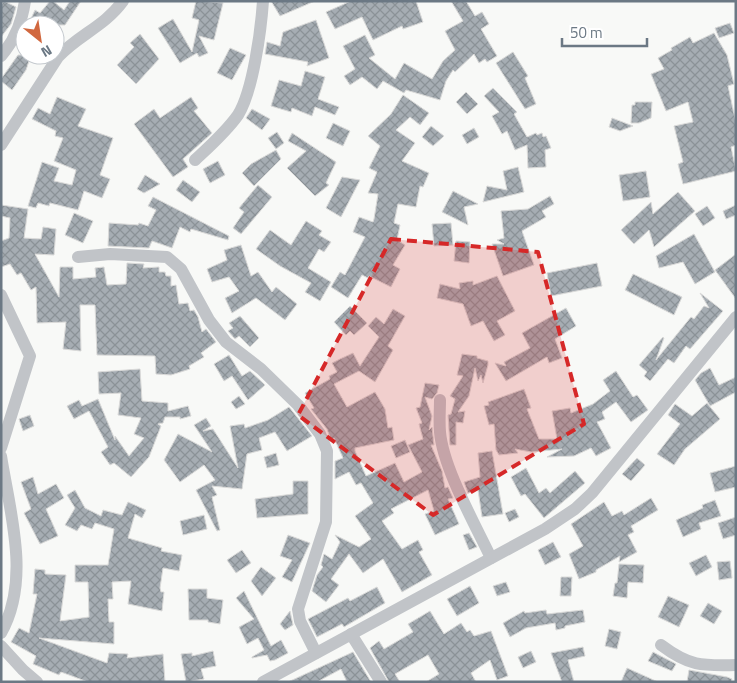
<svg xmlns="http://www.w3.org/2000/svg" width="737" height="683" font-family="'Titillium Web',sans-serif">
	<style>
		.building { fill: url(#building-cross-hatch); stroke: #dadad9 }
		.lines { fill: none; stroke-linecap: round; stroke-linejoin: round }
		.minor { stroke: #c1c4c8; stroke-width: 12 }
		.marked { fill: #d62828; fill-opacity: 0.2; stroke: #d62828; stroke-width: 4; stroke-dasharray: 10 6; stroke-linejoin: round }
	</style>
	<defs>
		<pattern id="building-cross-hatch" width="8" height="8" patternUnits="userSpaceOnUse" patternTransform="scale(1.25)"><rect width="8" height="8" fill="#a6adb3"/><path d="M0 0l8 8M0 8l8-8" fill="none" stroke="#8b9297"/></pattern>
	</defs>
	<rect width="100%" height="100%" fill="#f8f9f7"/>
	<g class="building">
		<path d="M4,1l12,6 -5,17 -10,13v-32z"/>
		<path d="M50,1h3l11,9 6,-9h11l-16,24h-37l7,-15 5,3z"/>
		<path d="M196,1l27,2 -9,37 -15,-4 9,17 -9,4 -2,-4 -17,10 -22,-35 15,-9 19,33 7,-32 -7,-2z"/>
		<path d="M271,1h44l-35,15z"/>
		<path d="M351,1h65l7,21 -20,7 -1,-3 -29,14 -11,-23 -27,12 -9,-17z"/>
		<path d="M451,1h15l9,15 7,-4 7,12 -8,5 16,27 -10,6 -2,-3 -6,4 -5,-9 -19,18 -2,-2 -7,11 -6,19 -34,-10 -2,3 -21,-12 -6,8 -15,-12 -12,8 -6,-9 11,-7 -12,-23 22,-11 10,20 -6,3 26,21 9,-16 28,16 11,-18 12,-11 -10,-19 18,-10z"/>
		<path d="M316,20l13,38 -22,8 1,-4 -43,-8 2,-12 13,4 3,-14z"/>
		<path d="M730,23l4,10 -15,5 -4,-10z"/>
		<path d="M714,33l13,22 7,29 -6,2 8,37v22l-5,2 5,24 -53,13 -5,-20 5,-2 -9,-36 19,-4 -5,-20 -22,9 -15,-37 13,-5 -6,-11 14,-8 -1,-2 19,-11 3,6z"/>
		<path d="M140,34l19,25 -23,25 -19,-19 17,-18 -4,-4z"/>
		<path d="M230,48l16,7 -14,25 -15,-7z"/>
		<path d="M513,52l15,24 -3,2 11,26 -11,5 -29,-46z"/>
		<path d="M18,55h13l-5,15 -14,20 -11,-9v-2z"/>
		<path d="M305,71l20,6 -7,22 21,8 -4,8 -20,-8 -3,9 -20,-8 -1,4 -20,-6 8,-26 22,6z"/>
		<path d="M493,88l24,24 -3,2 13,23 9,-4 1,2 5,-2 1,4 3,-1 5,12 -6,2 1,17 -18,1 -1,-23 -12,5 -8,-19 -5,3 -10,-18 7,-4 -15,-16z"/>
		<path d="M466,92l12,12 -11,10 -11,-12z"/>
		<path d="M403,95l26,18 -9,12 -10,-8 -14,13 19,13 -13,18 27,12 -6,14 -3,-1 -4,21 -18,-3 -4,19 6,2 -3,15 8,5 -12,20 7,4 -9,18 -22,-11 -1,2 -6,-3 -14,23 -17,-11 9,-15 5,3 20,-38 -12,-5 6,-15 14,5 1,-3 4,-25 -10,-1 9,-21 -8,-4 11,-22 -12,-10 23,-22z"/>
		<path d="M57,97l29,12 -8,17 35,12 -13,37 10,4 -8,19 -18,-7 -6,19 -28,-7 -1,3 -11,-3 -2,5 -8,-2 14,-44 17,6 -5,13 18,4 4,-15 -22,-9 9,-23 -8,-2 1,-5 -24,-12 6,-11 12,6z"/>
		<path d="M191,97l7,11 -4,3 18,22 -29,26 5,8 -15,10 -39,-53 20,-15 6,9z"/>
		<path d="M635,102h17l-1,16 -12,5h-8l1,-18h3z"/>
		<path d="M252,109l18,10 -8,11 -16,-12z"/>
		<path d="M612,118l21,8 -13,5 -11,-4z"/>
		<path d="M333,123l17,8 -7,15 -17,-8z"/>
		<path d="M431,126l13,10 -11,10 -11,-9z"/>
		<path d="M474,128l5,9 -12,7 -5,-9z"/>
		<path d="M277,132l7,11 -8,6 -8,-11z"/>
		<path d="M292,133l44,29 -10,21 3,2 -14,11 -28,-28 19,-17 -18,-10z"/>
		<path d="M276,150l5,9 -27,27 -12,-13 9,-9z"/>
		<path d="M218,161l7,14 -15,8 -7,-14z"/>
		<path d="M518,167l6,25 -41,10 4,-16 20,4 -4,-19z"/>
		<path d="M646,171l4,26 -27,4 -4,-26z"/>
		<path d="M145,175l15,9 -16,9 -7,-4z"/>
		<path d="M342,177l18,3 -19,37 -15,-9z"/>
		<path d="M183,180l17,12 -8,10 -16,-12z"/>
		<path d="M258,185l14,12 -31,37 -8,-6 11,-16 -5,-4z"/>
		<path d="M453,191l25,13 -14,3 4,18 -26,-13z"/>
		<path d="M678,192l17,19 -41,36 -5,-17 -15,14 -13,-14 30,-28 2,12z"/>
		<path d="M550,196l4,8 -12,7 4,6 -24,14 12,34 -31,11 -11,-32h12l-7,-4 7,-2 -3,-27 27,-2z"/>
		<path d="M153,197l76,39 -1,4 -37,-11 -1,3 -10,-5 -8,21 -20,-7 -3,7 -41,-2 1,-23 29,2 1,-2 9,3 8,-16 -8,-4z"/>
		<path d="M1,205l27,4 -4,29 17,1 2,-12 13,2 -2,26 -19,-1 24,43 1,-30h13v12l23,-2 -1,-9 9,-1 3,18 19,-1 1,-21 17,1 -1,4 16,-1v5h6l1,4h5v10l5,-1 3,19 9,-1 2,8 4,-1 4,7 4,15 4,-3 10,13 -15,11 3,4 -15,9 1,3 -19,6 -15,-1 -1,-18 -58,-1 -2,-50h-15l1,46 -18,-2 3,-27 -29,1 -1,-36 -5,3 -10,-17 -4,2 -7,-11 -9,3v-26l8,-3 1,-20 -9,-2z"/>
		<path d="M736,205v10l-10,4 -3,-8z"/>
		<path d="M707,206l8,12 -12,8 -8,-12z"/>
		<path d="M74,213l19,8 -10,22 -18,-8z"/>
		<path d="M306,221l16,10 -3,4 12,7 -7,10 -5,-3 -11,19 23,14 -11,19 -15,-9 6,-9 -31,-17 -24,-17 14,-19 21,15z"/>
		<path d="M451,223l2,22 -19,1 -2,-22z"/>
		<path d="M694,234l21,38 -20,12 -12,-22 -24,6 -3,-12z"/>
		<path d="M456,241l14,1 -1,21 -15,-2z"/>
		<path d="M241,245l10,31 7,-4 14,20 4,-5 21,17 -12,16 -29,-22 -24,15 -7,-15 14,-7 -10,-14 -17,5 -5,-13 20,-9 -3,-10z"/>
		<path d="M736,254v45l-21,-29z"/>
		<path d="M597,263l5,23 -51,10 -4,-23z"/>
		<path d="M633,274l49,23 -8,18 -49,-25z"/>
		<path d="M497,276l18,35 -18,10 8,14 -11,6 -11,-20 -12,5 -8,-22 -26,-6 3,-14 20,5 -1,-6 14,-2v4z"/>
		<path d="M700,293l23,18 -33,38 -4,-3 -12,17 -6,-4 -18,22 -6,-5 3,-4 -8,-7 24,-28 1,1 -8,22 35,-43 3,2 10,-13 5,2z"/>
		<path d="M350,306l17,17 -13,12 -4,-4 -4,4 -12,-13z"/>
		<path d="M566,308l10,18 -21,13 7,19 -13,5 -2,-6 -41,24 -11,-18 11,3 -2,-4 26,-14 -8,-15z"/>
		<path d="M393,309l12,7 -17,30 5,4 -18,32 -16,-11 -25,13 13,23 28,-15 10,17 3,19 4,-1 2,13 -39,8v3l11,25 29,-13 9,19 18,-10 -14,-27 15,-6 -4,-15 3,-1 -6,-15 4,-1 5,-24 14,2 -2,8 -5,6 -7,-2 7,19 -3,14 3,-3 2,18h-3l11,26 3,17 3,-1 5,11 -5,1 11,25 -24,11 -10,-21 9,-3 -6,-21 -37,19 3,4 -12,8 20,28 16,-9 5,10 -4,2 13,23 -30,17 -19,-33 -20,14 -14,-19 -18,25 8,6 -13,17 -14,-11 5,-16 6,-8 -2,-2 3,-11 8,5 8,-17 -5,-7 24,12 12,-8 -16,-23 18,-13 -12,-20 -5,2 -7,-13 -14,7v-18l8,-3 -9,-20 -3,2 -4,-11 -16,-20 3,-1 -9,-15 25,-14 -1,-3 8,-4 -5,-9 8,-4 13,-6 7,13 19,-29 -11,-11 8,-9 8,7z"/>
		<path d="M240,316l19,22 -9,9 -11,-11 -4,3 -7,-8 5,-3 -4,-5z"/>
		<path d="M462,354l15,2v2l11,3v4l-5,18 -2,-8 -3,6 -3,-13 -6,28 -11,16 7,-1 -2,12 -7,-1v23h-6l-2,-30 3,-1 4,-15 -5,-3 13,-20 -6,-1z"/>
		<path d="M229,355l13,21 8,-5 15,14 -17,15 -16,-24 -8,5 -10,-17z"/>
		<path d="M710,368l9,17 17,-8v15l-26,14 -15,-26 6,-7z"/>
		<path d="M140,369l2,32 26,2v8l20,-5 3,10 -11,3v-2h-15l-2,6 -5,1 3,2 -12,31 -18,20 -17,-14 -4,2 -9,-13 7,-5 -19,-36 -15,8 -7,-13 12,-6 3,6 16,-7 17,41v-4l14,20 15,-18 -10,-4 7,-16 -23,-3 3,-22 -22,1 -1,-22z"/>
		<path d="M616,371l17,26 4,-2 11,15 -17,12 -15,-20 -14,10 3,7 -8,3 14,26 -15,8 -5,-8 -17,8 -27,1 15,-8 -31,3 -16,-3 3,4 -19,2 -3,-5 -2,-26 -5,1 -5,-19 5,-1 -1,-3 36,-13 7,19 -4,1 12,30h18l-5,-28 18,-3 1,5 22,-9 17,-13 -7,-11z"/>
		<path d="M239,396l6,8 -9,5 -5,-7z"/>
		<path d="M707,403l13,16 -35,30 -11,16 -17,-11 23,-30 -12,-9 7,-11 17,12z"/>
		<path d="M289,407l23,29 -25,15 -12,-19 -16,6 3,12 -15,4 -5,35 -30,-3 5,9 -5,2 8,33 -3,1 -21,-41 19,-10 -11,-15 -24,17 -16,-22 14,-26 34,18 -18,-27 12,-7 5,8 -8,5 10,-2 25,39 -8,-42 14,-2 1,4 23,-8z"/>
		<path d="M30,415l4,11 -11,5 -4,-12z"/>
		<path d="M405,440l5,12 -14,6 -5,-12z"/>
		<path d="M492,451l11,63 -21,3 -4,-27 -10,3 -4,-11 16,-5 -2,-24z"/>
		<path d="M276,453l3,12 -12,3 -3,-11z"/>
		<path d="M637,458l8,7 -14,16 -9,-7z"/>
		<path d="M736,466v21l-21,5 -5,-19z"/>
		<path d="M526,468l13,25 7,-5 4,5 25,-22 10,12 -41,35 -19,-24 -4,2 -10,-19z"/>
		<path d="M33,477l5,17 18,-10 8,14 -18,11 12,27 -18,8 -16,-31 7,-4 -10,-27z"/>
		<path d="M293,481h15v33l-51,4 -2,-19 38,-5z"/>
		<path d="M75,490l10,18 16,8 2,-6 19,5 6,-13 18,8 -4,8 -7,-4 -7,24 34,10 -1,3 21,4 -3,16 -16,-3 -3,20 1,4h3l-2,19 -34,-7 3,-23 -19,1 1,17h-5l1,23h5v22l-75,-6 68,25 2,-10 19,1 -1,4 36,-4 2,28h-77l-27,-10 -2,3 -26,-11 3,-8 -25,-14 8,-14 10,5 8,-39h-4l2,-25 10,1v4l21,1 -6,46 29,-4 -1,-35h-13v-17h33l6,-36 -19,-6 -3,6 -11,-4 -4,6 -12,-6 10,-17 -8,-13z"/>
		<path d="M651,498l7,12 -27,16 3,6 -6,3 9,17 -18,10 1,-6 -24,14v2l-17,7 -10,-25 14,-8 -12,-22 33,-22 8,14 10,-5 2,4z"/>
		<path d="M715,500l6,16 -22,7 2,6 -18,8 -7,-17 27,-12 -1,-3z"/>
		<path d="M515,509l4,8 -10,5 -4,-9z"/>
		<path d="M204,515l3,14 -24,6 -3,-14z"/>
		<path d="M736,517v18l-13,4 -5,-16z"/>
		<path d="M469,533l8,14 -8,3 -6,-15z"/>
		<path d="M288,535l22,8 -18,39 -10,-5 10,-17 -12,-4z"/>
		<path d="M553,542l8,15 -16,8 -7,-15z"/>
		<path d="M242,550l9,13 -15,10 -9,-13z"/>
		<path d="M706,555l6,12 -16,9 -7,-13z"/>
		<path d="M730,561l2,17 -13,2 -2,-18z"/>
		<path d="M619,564l25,1 -1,18 -15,-1 -1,16 -14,-2 2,-13h2z"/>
		<path d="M261,567l15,11 -14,18 -11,-15z"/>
		<path d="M561,577h11l-1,19h-11z"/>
		<path d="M506,582l4,10 -13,4 -4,-10z"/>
		<path d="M470,586l9,17 -22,13 -10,-17z"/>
		<path d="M377,587l8,16 -41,24 -2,-3 -25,13 -9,-18 40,-21 2,3z"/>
		<path d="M188,589h19v9l16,2 -3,24 -12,-2v-2h-19z"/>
		<path d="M244,591l27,55 10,-6 7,13 -13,7 -5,1 -3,-6 -15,3v-1l12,-7 -6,-12 -11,6 -8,-17 15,-8 -18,-21z"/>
		<path d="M668,596l21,9 -10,22 -21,-10z"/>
		<path d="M708,603l14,8 -8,13 -14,-8z"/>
		<path d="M546,610l1,4 36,-4 2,12 -20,4v2l-9,2 -1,-7 -29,5 -16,9 -7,-14 21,-12 1,2z"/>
		<path d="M290,611l3,14 -8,5 -5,-6z"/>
		<path d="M430,611l14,23 17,-11 6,9 3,-2 4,6 17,-5 17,45 -11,4 -7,-20 -19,13 5,9h-50l13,-8 -11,-19 -33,19 5,8h-11l-19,-34 9,-7 5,8 29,-17 -5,-8z"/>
		<path d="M609,629l12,3 -4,17 -12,-3z"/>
		<path d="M583,647l2,9 -17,4 6,22h-12l-11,-29z"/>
		<path d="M213,651l3,15 -15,3 3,10 -18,3 -5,-28 11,-1v3z"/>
		<path d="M531,651l5,11 -13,6 -5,-11z"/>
		<path d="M353,652l18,30h-24l-6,-13 -24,13h-29z"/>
		<path d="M653,652l23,12 -4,7 -24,-10z"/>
		<path d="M627,668l31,14h-37z"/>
		<path d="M689,670l38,7 5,2 -1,3h-44z"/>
	</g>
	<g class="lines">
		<g class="minor">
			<path d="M1,56c14,-16 21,-34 24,-55"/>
			<path d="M1,145l57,-88c20,-22 46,-30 65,-56"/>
			<path d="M195,160c15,-14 31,-28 43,-45 15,-24 23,-85 25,-114"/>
			<path d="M78,257l32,-3 57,3 14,12 28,51 17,22 35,27 37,36 22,29 7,17 -1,71 -28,87 2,12 16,32"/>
			<path d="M1,295l29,61 -29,92"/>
			<path d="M440,400c0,11 -1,21 0,32 3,36 35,92 51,126"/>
			<path d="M1,456c9,57 30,124 0,177"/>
			<path d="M351,634l30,48"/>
			<path d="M661,645c28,21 40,21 75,20"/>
			<path d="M1,646l22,24 14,12"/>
			<path d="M263,682l282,-153 30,-20 17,-16 144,-176"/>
		</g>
	</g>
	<path class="marked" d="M391,239l147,13 46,172 -151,91 -135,-100z"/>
	<rect width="737" height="683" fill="none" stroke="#6b7884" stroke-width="5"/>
	<g transform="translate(40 40) rotate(150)"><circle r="24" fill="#ffffff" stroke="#c4c9ce"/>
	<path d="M0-4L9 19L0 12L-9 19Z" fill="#d1683f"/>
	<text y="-8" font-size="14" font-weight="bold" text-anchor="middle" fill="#6b7884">N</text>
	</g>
	<path d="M562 38v8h85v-8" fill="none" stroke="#6b7884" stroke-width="2.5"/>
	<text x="570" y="38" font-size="15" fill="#6b7884" stroke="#ffffff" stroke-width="4" paint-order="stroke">50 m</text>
</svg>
